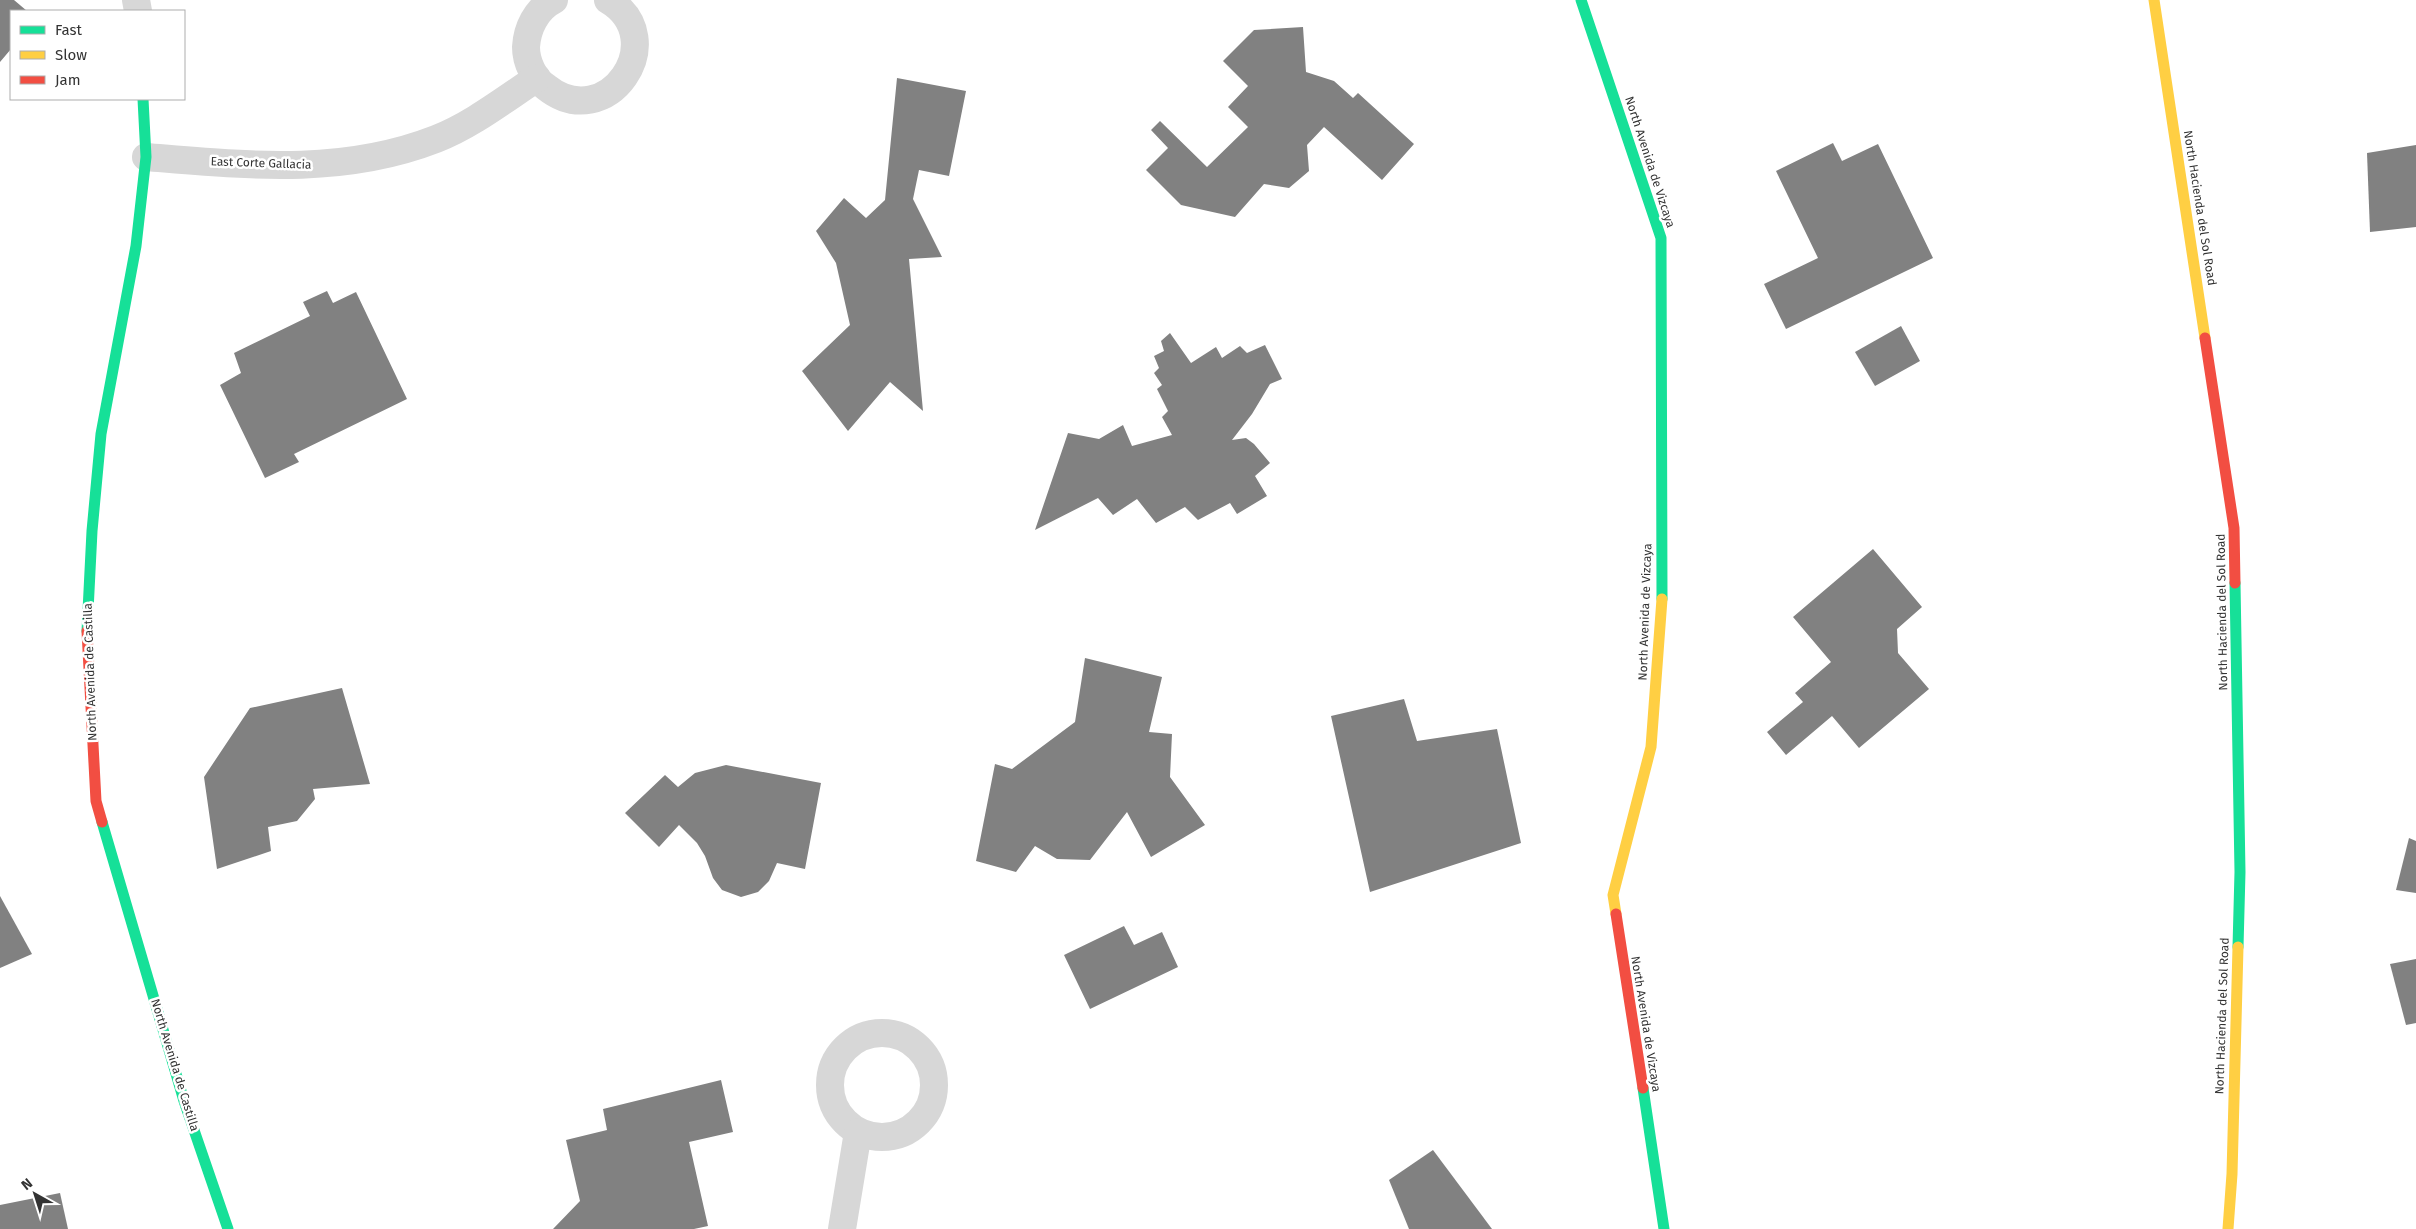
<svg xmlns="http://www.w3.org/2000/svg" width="2416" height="1229" font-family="'Fira Sans',sans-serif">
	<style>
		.building { fill: #818181 }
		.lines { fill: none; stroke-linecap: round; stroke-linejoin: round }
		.street { stroke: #d7d7d7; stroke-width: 28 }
		.fast { stroke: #16e098; stroke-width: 11 }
		.slow { stroke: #ffcf43; stroke-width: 11 }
		.jam { stroke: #f24e42; stroke-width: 11 }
		.labels { text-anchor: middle; stroke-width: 5; stroke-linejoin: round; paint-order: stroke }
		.street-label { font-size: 12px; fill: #333; stroke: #fff }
	</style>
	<rect width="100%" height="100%" fill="#fff"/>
	<g class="building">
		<path d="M0,0h14l13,11h-16v38l-11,13z"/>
		<path d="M1303,27l3,45 28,9 19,17 5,-5 56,51 -32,36 -58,-53 -17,18 2,26 -20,17 -25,-4 -29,33 -54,-12 -35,-35 22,-22 -17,-18 9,-9 47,46 41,-40 -20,-20 20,-21 -25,-25 31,-31z"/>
		<path d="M897,78l69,13 -17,85 -30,-6 -6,29 29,58 -33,2 14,152 -33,-29 -42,49 -46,-60 48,-46 -14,-62 -20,-32 28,-33 22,20 19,-18z"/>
		<path d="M1833,143l9,18 36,-17 55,114 -147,71 -22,-45 54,-26 -42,-87z"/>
		<path d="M2416,145v82l-46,5 -3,-79z"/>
		<path d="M327,291l6,12 23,-11 51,107 -113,55 5,8 -34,16 -45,-93 21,-12 -7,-20 76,-37 -7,-14z"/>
		<path d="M1901,326l19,35 -45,25 -20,-34z"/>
		<path d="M1170,333l21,30 25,-16 6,11 18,-12 7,7 18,-8 17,34 -12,5 -18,30 -20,26 14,-2 8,6 16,19 -15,13 12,20 -30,18 -7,-11 -32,17 -13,-13 -29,16 -19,-24 -24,16 -15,-17 -63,32 33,-97 31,6 24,-14 9,21 40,-11 -10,-18 6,-6 -11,-22 5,-4 -8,-12 5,-5 -5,-12 10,-5 -3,-10z"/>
		<path d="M1873,549l49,58 -25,22 1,24 31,36 -70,59 -27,-32 -46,39 -19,-23 36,-30 -8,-9 36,-31 -38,-45z"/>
		<path d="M1085,658l77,19 -13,55 23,2 -2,43 35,48 -54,32 -24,-45 -37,48 -33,-1 -22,-13 -19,26 -40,-11 19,-97 17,5 63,-47z"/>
		<path d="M342,688l28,96 -57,5 2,10 -18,22 -29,6 3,24 -54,18 -13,-92 46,-69z"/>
		<path d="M1404,699l13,42 80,-12 24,114 -151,49 -39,-176z"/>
		<path d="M726,765l95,18 -16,86 -28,-6 -8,18 -11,11 -17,5 -19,-7 -9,-12 -8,-22 -8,-13 -18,-18 -20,22 -34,-34 40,-38 13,12 17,-14z"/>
		<path d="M2409,838l7,3v52l-20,-3z"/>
		<path d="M0,896l32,58 -32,14z"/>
		<path d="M1124,926l10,19 28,-13 16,35 -88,42 -26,-54z"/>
		<path d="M2416,959v64l-10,2 -16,-61z"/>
		<path d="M721,1080l12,52 -44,10 19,84 -14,3h-141l27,-28 -14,-61 41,-10 -4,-21z"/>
		<path d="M1433,1150l59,79h-83l-20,-49z"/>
		<path d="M60,1193l8,36h-68v-24z"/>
	</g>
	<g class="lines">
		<g class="street">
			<path d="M136,0l2,11"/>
			<path d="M554,0c-18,9 -27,29 -28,47 0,15 8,32 20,40 61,49 127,-48 62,-87"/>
			<path d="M146,157c99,8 195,19 290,-18 36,-14 69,-40 101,-61"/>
			<circle cx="882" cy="1085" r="52"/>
			<path d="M842,1229l16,-97"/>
		</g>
		<g class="fast">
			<path d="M1581,0l80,238 1,361"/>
			<path d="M2235,583l5,289 -2,75"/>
			<path d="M87,631l5,-100 9,-97 35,-188 10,-89 -3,-58"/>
			<path d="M102,822l82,279 44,128"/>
			<path d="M1643,1088l21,141"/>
		</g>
		<g class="slow">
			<path d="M2154,0l51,338"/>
			<path d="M1616,914l-3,-19 38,-148 11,-148"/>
			<path d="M2228,1229l4,-55 6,-227"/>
		</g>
		<g class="jam">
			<path d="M2205,338l29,190 1,55"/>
			<path d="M87,631l9,170 6,21"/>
			<path d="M1616,914l27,174"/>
		</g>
	</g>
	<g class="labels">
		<g class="street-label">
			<text transform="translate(1650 162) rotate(72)" y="4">North Avenida de Vizcaya</text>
			<text transform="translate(261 163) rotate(2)" y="4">East Corte Gallacia</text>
			<text transform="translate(2200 208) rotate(81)" y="4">North Hacienda del Sol Road</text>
			<text transform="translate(1645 612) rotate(-88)" y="4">North Avenida de Vizcaya</text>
			<text transform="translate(2222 612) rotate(-91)" y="4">North Hacienda del Sol Road</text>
			<text transform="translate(90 672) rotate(-92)" y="4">North Avenida de Castilla</text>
			<text transform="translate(2222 1016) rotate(-88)" y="4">North Hacienda del Sol Road</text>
			<text transform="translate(1646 1024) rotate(81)" y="4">North Avenida de Vizcaya</text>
			<text transform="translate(175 1065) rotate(73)" y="4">North Avenida de Castilla</text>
		</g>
	</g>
	<rect x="10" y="10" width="175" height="90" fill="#ffffff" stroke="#adadad"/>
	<rect x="20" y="26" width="25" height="8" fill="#16e098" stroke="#adadad"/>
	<text x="55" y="35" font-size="15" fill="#333333">Fast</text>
	<rect x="20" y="51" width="25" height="8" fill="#ffcf43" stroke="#adadad"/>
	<text x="55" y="60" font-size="15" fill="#333333">Slow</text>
	<rect x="20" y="76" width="25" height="8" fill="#f24e42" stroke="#adadad"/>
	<text x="55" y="85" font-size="15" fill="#333333">Jam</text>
	<g transform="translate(35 1194) rotate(321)" stroke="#ffffff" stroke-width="4" paint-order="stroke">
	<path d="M0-4L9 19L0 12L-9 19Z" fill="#333333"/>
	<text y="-8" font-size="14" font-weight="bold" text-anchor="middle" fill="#333333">N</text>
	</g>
</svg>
